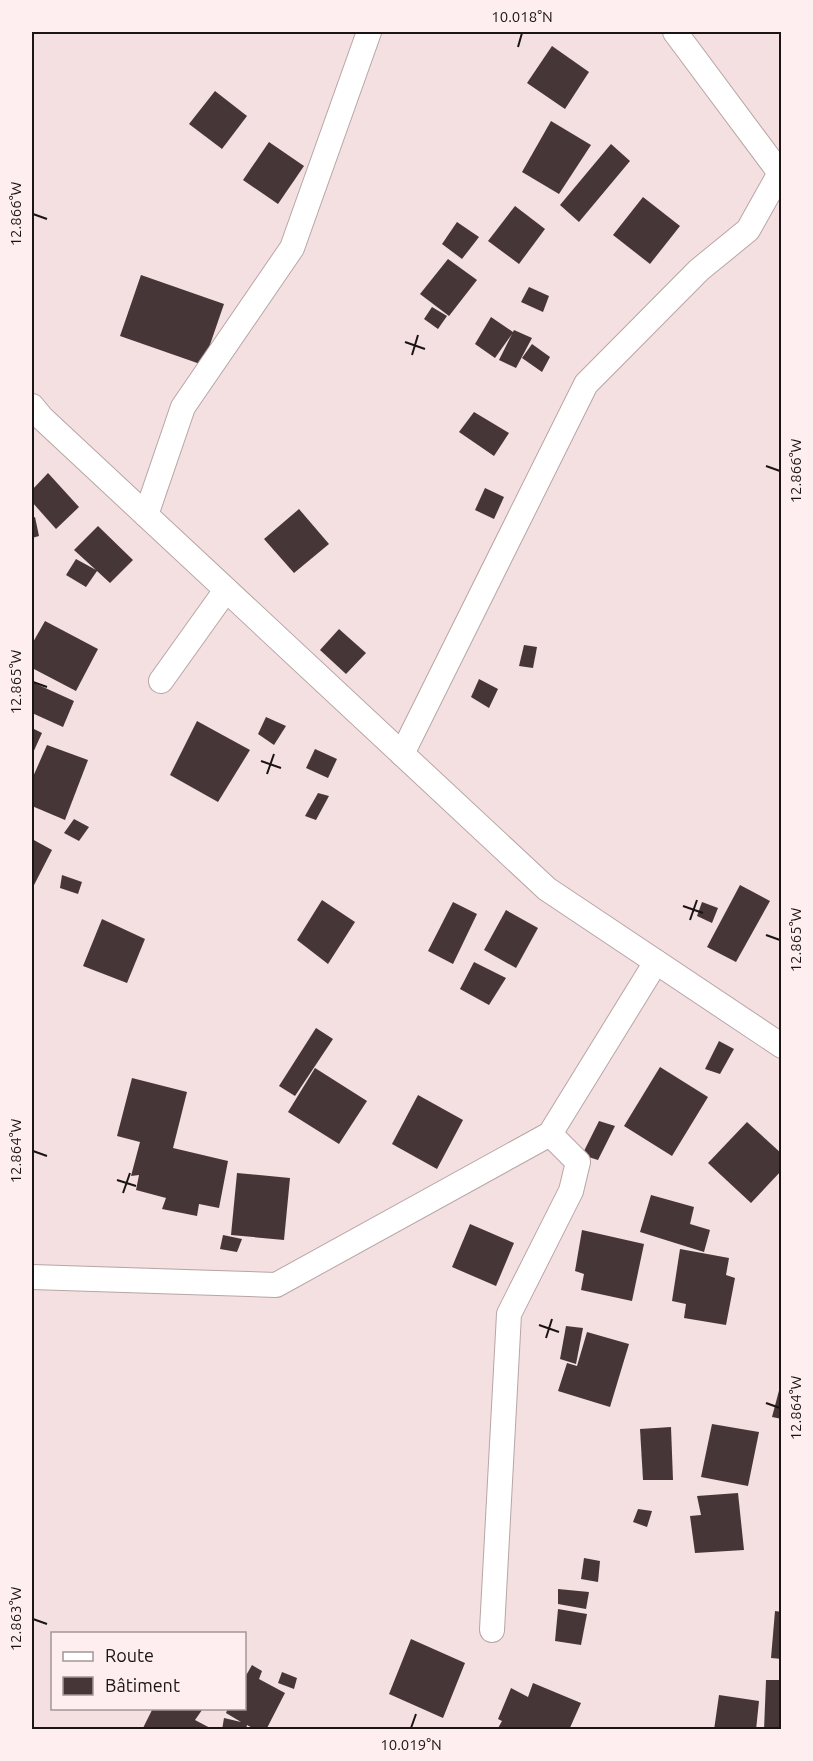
<svg xmlns="http://www.w3.org/2000/svg" width="813" height="1761" font-family="Ubuntu,sans-serif">
	<style>
		.building { fill: #463637 }
		.lines { fill: none; stroke-linecap: round; stroke-linejoin: round }
		.minor-casing { stroke: #b8a5a6; stroke-width: 26 }
		.minor { stroke: #fff; stroke-width: 24 }
		.ticks { fill: none; stroke: #1a1414; stroke-width: 2 }
		.neatline { fill: none; stroke: #1a1414; stroke-width: 2 }
		.ticks-label { font-size: 15px; text-anchor: middle; fill: #1a1414 }
	</style>
	<rect width="100%" height="100%" fill="#f4e0e1"/>
	<g class="building">
		<path d="M552,46l37,26 -24,37 -38,-26z"/>
		<path d="M215,91l32,25 -25,33 -33,-25z"/>
		<path d="M551,121l40,24 -32,49 -37,-22z"/>
		<path d="M269,142l35,24 -26,38 -35,-24z"/>
		<path d="M611,144l19,17 -51,61 -19,-17z"/>
		<path d="M643,197l37,29 -30,38 -37,-29z"/>
		<path d="M515,206l30,23 -26,35 -31,-23z"/>
		<path d="M457,222l22,15 -17,22 -20,-15z"/>
		<path d="M448,259l29,21 -28,36 -29,-22z"/>
		<path d="M141,275l83,29 -21,61 -83,-29z"/>
		<path d="M529,287l20,9 -6,16 -22,-10z"/>
		<path d="M432,307l15,9 -9,13 -14,-10z"/>
		<path d="M491,317l22,15 1,-2 18,8 -16,30 -17,-8 13,-26 -17,24 -20,-14z"/>
		<path d="M532,344l18,13 -8,15 -20,-14z"/>
		<path d="M474,412l35,21 -15,23 -35,-24z"/>
		<path d="M48,473l31,34 -23,22 -24,-27v-12z"/>
		<path d="M485,488l19,9 -10,22 -19,-9z"/>
		<path d="M299,509l30,35 -35,29 -30,-34z"/>
		<path d="M35,517l4,19 -7,2v-20z"/>
		<path d="M98,526l35,34 -23,23 -13,-12 -11,16 -20,-12 10,-16 20,11 -22,-20z"/>
		<path d="M45,621l53,28 -22,42 -44,-23v-24z"/>
		<path d="M339,629l27,24 -20,21 -26,-24z"/>
		<path d="M524,645l13,2 -4,21 -14,-2z"/>
		<path d="M479,679l19,10 -9,19 -18,-11z"/>
		<path d="M32,682l42,19 -11,26 -31,-14z"/>
		<path d="M266,717l20,9 -12,19 -16,-11z"/>
		<path d="M197,721l53,29 -32,52 -48,-27z"/>
		<path d="M32,728l10,5 -10,22z"/>
		<path d="M47,745l41,15 -23,60 -33,-14v-27z"/>
		<path d="M315,749l22,10 -9,19 -22,-10z"/>
		<path d="M318,793l11,3 -13,24 -11,-4z"/>
		<path d="M74,819l15,8 -10,14 -15,-8z"/>
		<path d="M32,839l20,11 -20,39z"/>
		<path d="M62,875l20,7 -4,12 -18,-6z"/>
		<path d="M740,885l30,16 -34,61 -29,-15z"/>
		<path d="M322,900l33,22 -27,42 -31,-24z"/>
		<path d="M453,902l24,12 -24,50 -25,-13z"/>
		<path d="M702,902l16,6 -6,15 -15,-7z"/>
		<path d="M506,910l32,18 -22,40 -32,-18z"/>
		<path d="M102,919l43,20 -18,44 -44,-17z"/>
		<path d="M474,962l32,16 -17,27 -29,-16z"/>
		<path d="M316,1028l17,11 -38,57 -16,-10z"/>
		<path d="M719,1041l15,8 -14,25 -15,-5z"/>
		<path d="M660,1067l48,30 -36,59 -48,-30z"/>
		<path d="M315,1068l52,33 -28,43 -51,-32z"/>
		<path d="M132,1078l55,14 -14,56 55,13 -9,47 -20,-4 -2,12 -35,-7 4,-11 -30,-8 3,-15 -8,1 9,-34 -23,-6z"/>
		<path d="M418,1095l45,25 -26,49 -45,-25z"/>
		<path d="M599,1121l16,5 -17,34 -16,-5z"/>
		<path d="M747,1122l35,32v16l-31,33 -43,-40z"/>
		<path d="M237,1173l53,5 -6,62 -53,-5z"/>
		<path d="M651,1195l43,12 -4,17 20,6 -6,22 -64,-20z"/>
		<path d="M470,1224l44,19 -18,43 -44,-19z"/>
		<path d="M582,1230l62,14 -12,57 -51,-11 3,-16 -9,-3z"/>
		<path d="M223,1235l19,4 -5,13 -17,-3z"/>
		<path d="M680,1249l49,9 -3,17 9,3 -9,47 -42,-7 2,-14 -14,-3z"/>
		<path d="M566,1326l17,2 -7,36 -16,-5z"/>
		<path d="M587,1332l42,12 -19,63 -52,-16 9,-28 10,3z"/>
		<path d="M781,1383h1v36l-10,-2z"/>
		<path d="M712,1424l47,8 -11,54 -47,-9z"/>
		<path d="M671,1427l2,53h-30l-3,-51z"/>
		<path d="M738,1493l6,57 -49,3 -5,-37 11,-1 -4,-19z"/>
		<path d="M638,1509l14,2 -5,16 -14,-5z"/>
		<path d="M584,1558l16,3 -2,21 -17,-3z"/>
		<path d="M558,1589l31,3 -3,17 -28,-5z"/>
		<path d="M558,1609l29,5 -6,31 -26,-4z"/>
		<path d="M775,1611l7,1v47l-11,-1z"/>
		<path d="M411,1639l54,24 -22,55 -54,-24z"/>
		<path d="M252,1665l10,6 -3,8 26,14 -19,37h-10l-9,-5 -1,5h-24l2,-12 17,4 -15,-9 2,-5h16v-29z"/>
		<path d="M282,1672l15,6 -3,11 -16,-6z"/>
		<path d="M766,1680h16v50h-18z"/>
		<path d="M533,1683l48,20 -12,27h-72l5,-9 -4,-2 13,-31 17,9z"/>
		<path d="M719,1695l40,6 -3,29h-42z"/>
		<path d="M153,1708h46l3,2 -7,10 19,10h-72z"/>
	</g>
	<g class="lines">
		<g class="minor-casing">
			<g id="minor">
				<path d="M32,406l10,12 505,471 235,157"/>
				<path d="M146,515l37,-108 109,-159 77,-216"/>
				<path d="M161,681l65,-91"/>
				<path d="M402,754l184,-370 113,-114 49,-40 32,-57 -105,-141"/>
				<path d="M32,1277l244,8 274,-151 106,-172"/>
				<path d="M492,1630l17,-316 62,-123 7,-29 -28,-28"/>
			</g>
		</g>
		<use href="#minor" class="minor"/>
	</g>
	<path class="ticks" d="M518,47l4,-14M33,214l14,5M405,342l20,7M412,355l6,-20M766,466l14,5M33,682l14,5M261,761l20,7M267,774l7,-20M683,906l20,7M690,920l7,-20M766,935l14,5M33,1151l14,5M117,1180l19,6M123,1193l7,-20M539,1325l20,7M546,1338l6,-19M766,1403l14,5M33,1619l14,5M411,1728l5,-14"/>
	<rect width="813" height="1761" fill="none" stroke="#feeeef" stroke-width="66"/>
	<rect x="51" y="1632" width="195" height="78" fill="#feeeef" stroke="#a39797" stroke-width="1.5"/>
	<rect x="63" y="1652" width="30" height="9" fill="#ffffff" stroke="#a39797" stroke-width="1.5"/>
	<text x="105" y="1662" font-size="18" fill="#1a1414">Route</text>
	<rect x="63" y="1677" width="30" height="18" fill="#463637" stroke="#a39797" stroke-width="1.5"/>
	<text x="105" y="1692" font-size="18" fill="#1a1414">Bâtiment</text>
	<rect x="33" y="33" width="747" height="1695" class="neatline"/>
	<g class="ticks-label">
		<text x="522" y="22">10.018°N</text>
		<text transform="translate(16 214) rotate(-90)" y="5">12.866°W</text>
		<text transform="translate(796 471) rotate(-90)" y="5">12.866°W</text>
		<text transform="translate(16 682) rotate(-90)" y="5">12.865°W</text>
		<text transform="translate(796 940) rotate(-90)" y="5">12.865°W</text>
		<text transform="translate(16 1151) rotate(-90)" y="5">12.864°W</text>
		<text transform="translate(796 1408) rotate(-90)" y="5">12.864°W</text>
		<text transform="translate(16 1619) rotate(-90)" y="5">12.863°W</text>
		<text x="411" y="1750">10.019°N</text>
	</g>
</svg>
